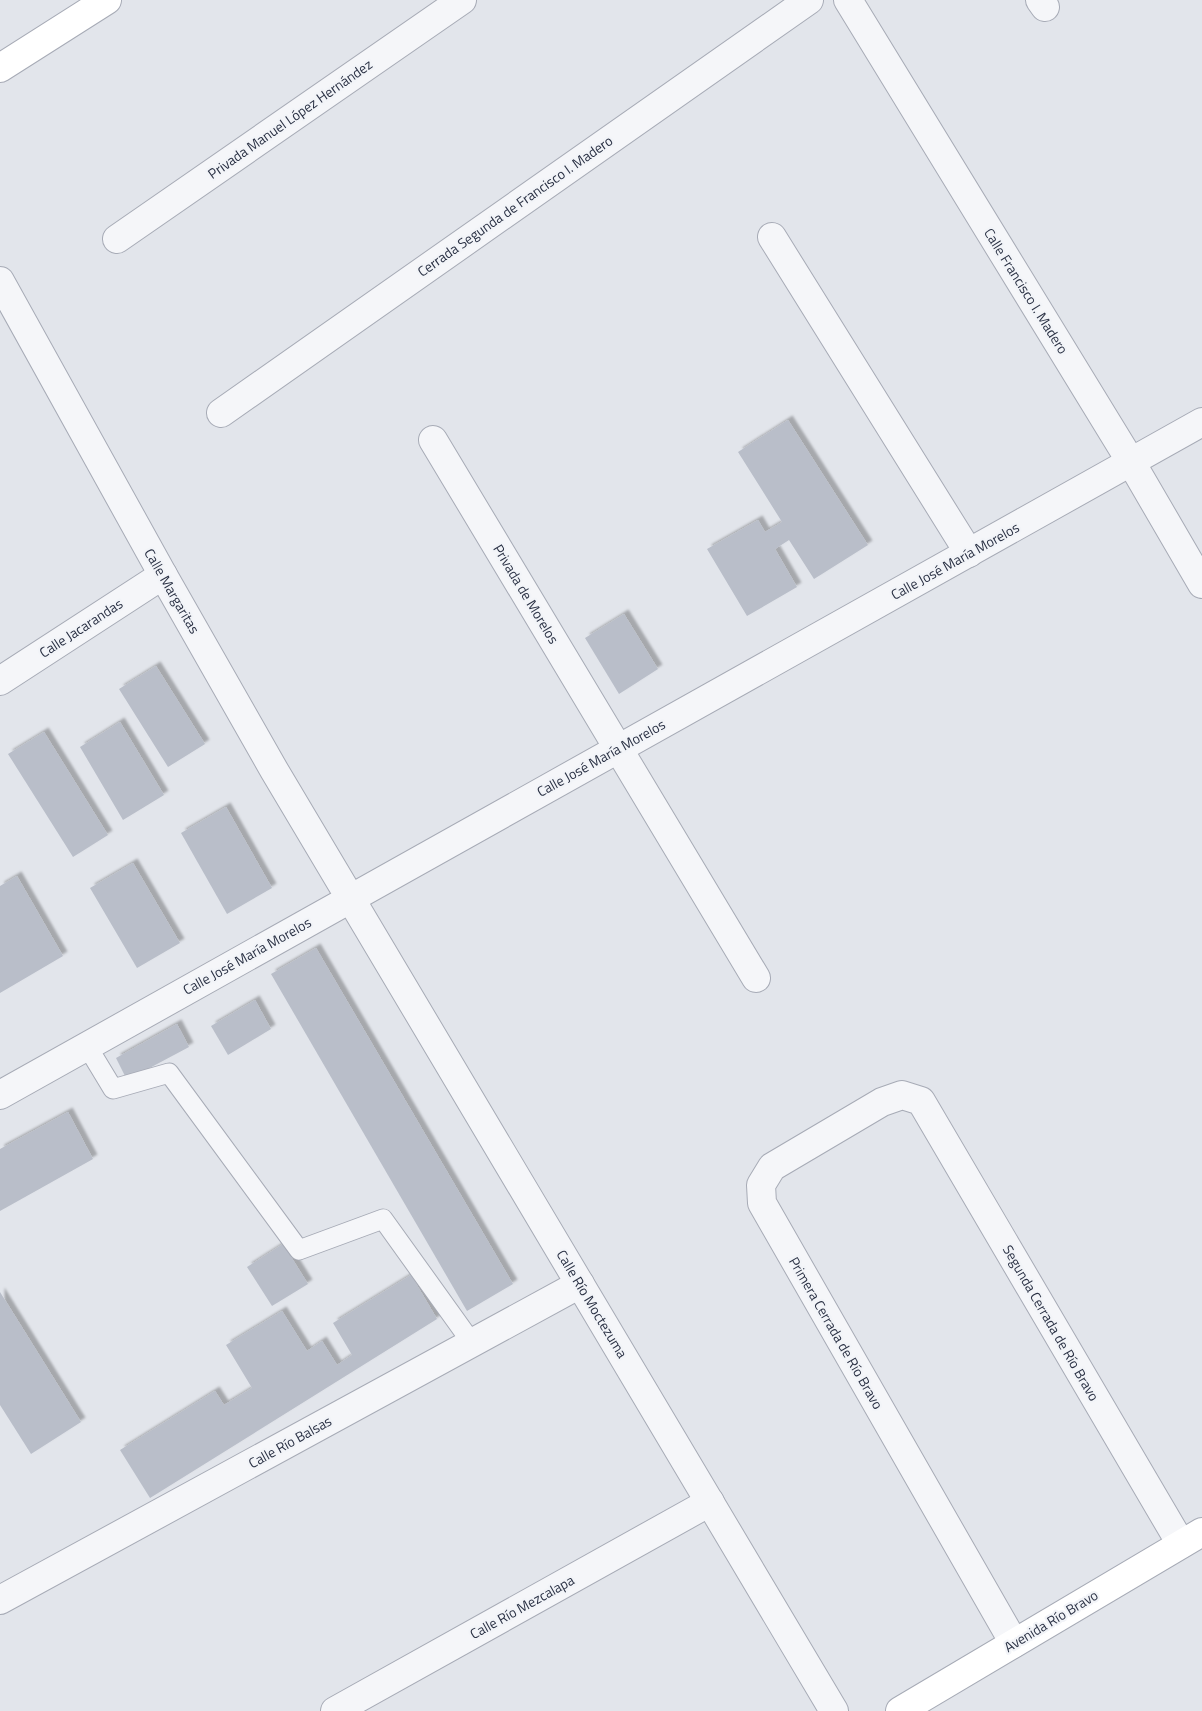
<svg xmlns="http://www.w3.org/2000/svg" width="1202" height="1711" font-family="'Titillium Web',sans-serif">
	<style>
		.building { fill: #b9bec9; filter: url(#shadow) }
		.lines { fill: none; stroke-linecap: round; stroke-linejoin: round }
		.service-casing { stroke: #a7abb6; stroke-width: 21 }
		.minor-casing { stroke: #a7abb6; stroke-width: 30 }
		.secondary-casing { stroke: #a7abb6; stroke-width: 30 }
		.service { stroke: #f5f6f9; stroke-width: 19 }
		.minor { stroke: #f5f6f9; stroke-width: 28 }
		.secondary { stroke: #fff; stroke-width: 28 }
		.labels { text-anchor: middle; stroke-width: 4.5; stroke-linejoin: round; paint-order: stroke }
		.street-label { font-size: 14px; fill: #2a3144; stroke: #f2f4f8 }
	</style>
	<defs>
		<filter id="shadow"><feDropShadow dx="4.5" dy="-4.5" stdDeviation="1" flood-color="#0004"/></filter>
	</defs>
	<rect width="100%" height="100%" fill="#e2e5eb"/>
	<g class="building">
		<path d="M788,420l80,125 -54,34 -25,-39 -14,9 22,38 -50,29 -40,-67 51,-29 7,12 17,-10 -44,-70z"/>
		<path d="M624,614l34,55 -39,25 -34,-56z"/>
		<path d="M156,666l49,78 -37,23 -49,-78z"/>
		<path d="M120,722l44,73 -41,25 -43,-73z"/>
		<path d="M44,732l64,103 -35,22 -65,-103z"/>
		<path d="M226,807l46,81 -45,26 -46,-81z"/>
		<path d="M133,863l47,80 -43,25 -47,-80z"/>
		<path d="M17,876l46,80 -63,37v-107z"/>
		<path d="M316,948l197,336 -46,27 -196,-337z"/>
		<path d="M255,1000l16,29 -43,26 -17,-29z"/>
		<path d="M177,1024l12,23 -62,33 -11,-22z"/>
		<path d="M68,1112l25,47 -93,52v-62z"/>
		<path d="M283,1244l25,40 -36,22 -25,-39z"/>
		<path d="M411,1275l26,44 -287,179 -30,-48 95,-59 9,14 28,-17 -26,-43 56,-34 25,40 15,-10 15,24 15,-10 -19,-32z"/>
		<path d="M0,1292l81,130 -50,32 -31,-49z"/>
	</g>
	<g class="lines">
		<g class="service-casing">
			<path id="service" d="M87,1046l26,43 56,-16 130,177 84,-31 89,124"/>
		</g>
		<g class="minor-casing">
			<g id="minor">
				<path d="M848,0l283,462 71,122"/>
				<path d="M1040,0l5,7"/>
				<path d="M772,237l197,316"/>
				<path d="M117,239l345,-239"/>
				<path d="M0,281l163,294 111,195 560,941"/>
				<path d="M221,413l588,-413"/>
				<path d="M433,440l323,538"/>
				<path d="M0,681l163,-106"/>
				<path d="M0,1095l1202,-673"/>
				<path d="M0,1600l580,-316"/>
				<path d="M1014,1643l-252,-440 -1,-18 11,-18 110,-65 20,-7 19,6 260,443"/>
				<path d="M335,1711l375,-209"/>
			</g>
		</g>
		<g class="secondary-casing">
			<g id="secondary">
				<path d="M0,68l107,-68"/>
				<path d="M900,1711l302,-179"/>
			</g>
		</g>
		<use href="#service" class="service"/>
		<use href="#minor" class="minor"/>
		<use href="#secondary" class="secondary"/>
	</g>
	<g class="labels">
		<g class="street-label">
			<text transform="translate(290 119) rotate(-35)" y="5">Privada Manuel López Hernández</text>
			<text transform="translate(515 206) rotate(-35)" y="5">Cerrada Segunda de Francisco I. Madero</text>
			<text transform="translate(1026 291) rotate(58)" y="5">Calle Francisco I. Madero</text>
			<text transform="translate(955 561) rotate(-29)" y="5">Calle José María Morelos</text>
			<text transform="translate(172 591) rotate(60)" y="5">Calle Margaritas</text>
			<text transform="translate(526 594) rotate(59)" y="5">Privada de Morelos</text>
			<text transform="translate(81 628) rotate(-33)" y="5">Calle Jacarandas</text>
			<text transform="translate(601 758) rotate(-29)" y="5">Calle José María Morelos</text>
			<text transform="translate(247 956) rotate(-29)" y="5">Calle José María Morelos</text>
			<text transform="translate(592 1304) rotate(59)" y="5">Calle Río Moctezuma</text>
			<text transform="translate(1051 1323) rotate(60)" y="5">Segunda Cerrada de Río Bravo</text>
			<text transform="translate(836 1333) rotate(60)" y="5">Primera Cerrada de Río Bravo</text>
			<text transform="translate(290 1442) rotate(-29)" y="5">Calle Río Balsas</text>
			<text transform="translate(522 1607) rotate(-29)" y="5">Calle Río Mezcalapa</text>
			<text transform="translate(1051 1621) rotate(-31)" y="5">Avenida Río Bravo</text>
		</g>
	</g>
</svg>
